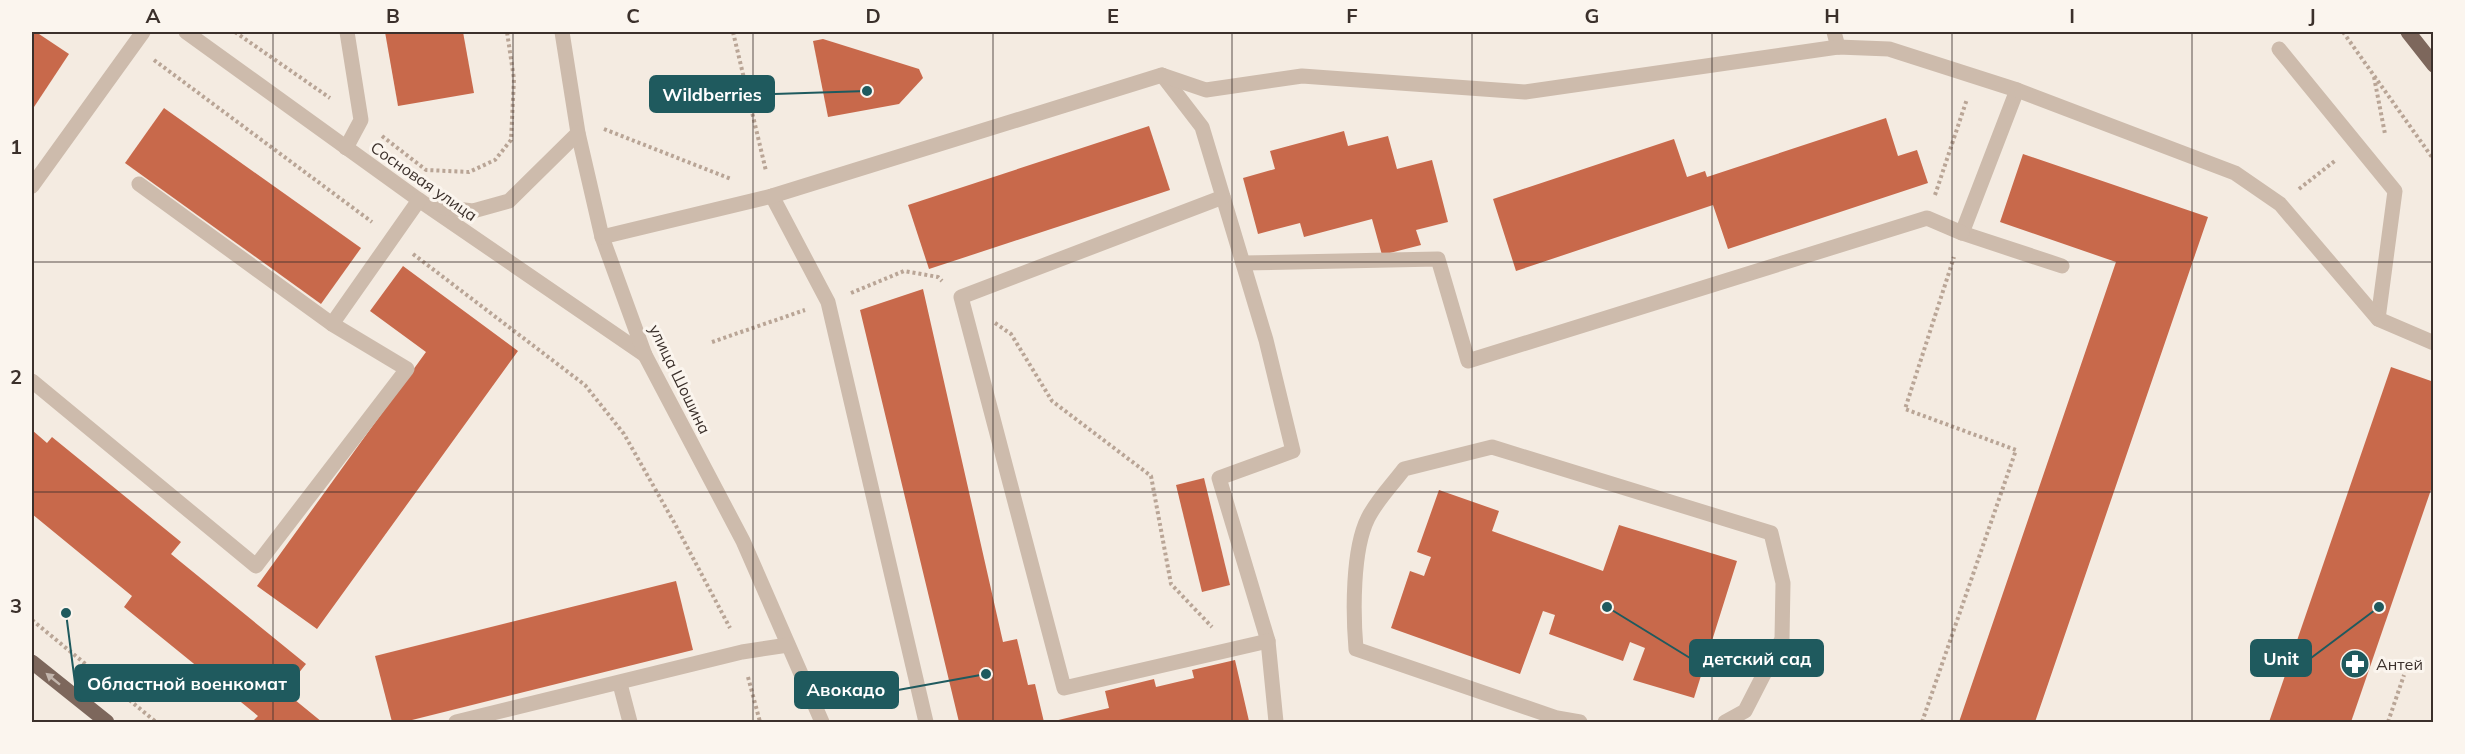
<svg xmlns="http://www.w3.org/2000/svg" width="2465" height="754" font-family="Mulish,sans-serif">
	<style>
		.building { fill: #c8694b }
		.lines { fill: none; stroke-linecap: round; stroke-linejoin: round }
		.path { stroke: #b9a596; stroke-width: 4; stroke-dasharray: 3 3; stroke-linecap: butt }
		.minor { stroke: #cdbbac; stroke-width: 15 }
		.major { stroke: #7d675c; stroke-width: 15 }
		.oneway { fill: #c2b5ac }
		.grid { fill: none; stroke: #3b302b; stroke-width: 1.5; stroke-opacity: 0.55 }
		.labels { text-anchor: middle; stroke-width: 6; stroke-linejoin: round; paint-order: stroke }
		.street-label { font-size: 16px; fill: #3b302b; stroke: #fbf5ee }
		.poi-label { font-size: 16px; fill: #3b302b; stroke: #fbf5ee; text-anchor: start }
		.leader { fill: none; stroke: #1f5a5e; stroke-width: 2 }
		.callout-dot { fill: #1f5a5e; stroke: #fbf5ee; stroke-width: 2 }
		.callout { fill: #1f5a5e; stroke: #1f5a5e; stroke-width: 2 }
		.callout-label { font-size: 18px; text-anchor: middle; font-weight: bold; fill: #fff }
		.neatline { fill: none; stroke: #3b302b; stroke-width: 2 }
		.grid-label { font-size: 20px; text-anchor: middle; font-weight: bold; fill: #3b302b }
	</style>
	<rect width="100%" height="100%" fill="#f4ebe1"/>
	<g class="building">
		<path d="M32,32h4l33,22 -37,56z"/>
		<path d="M385,32h78l11,61 -76,13z"/>
		<path d="M823,39l96,30 4,9 -24,26 -71,13 -15,-76z"/>
		<path d="M164,108l197,140 -40,56 -196,-141z"/>
		<path d="M1886,118l12,38 19,-6 11,33 -200,66 -15,-44 -197,66 -23,-72 181,-60 13,38 18,-6 2,6z"/>
		<path d="M1149,126l21,64 -241,79 -21,-64z"/>
		<path d="M1344,131l4,15 40,-10 9,33 35,-9 16,62 -32,8 5,15 -39,10 -10,-36 -68,18 -4,-14 -42,11 -15,-56 32,-9 -5,-18z"/>
		<path d="M2023,154l185,63 -173,505h-76l157,-460 -116,-40z"/>
		<path d="M403,266l115,85 -201,278 -60,-43 169,-234 -56,-41z"/>
		<path d="M923,289l80,353 14,-3 11,46 7,-1 9,38h-85l-99,-412z"/>
		<path d="M2391,367l43,15v99l-83,241h-82z"/>
		<path d="M32,430l15,13 5,-6 129,105 -10,12 135,110 -22,27 38,31h-70l6,-6 -134,-109 8,-11 -100,-82z"/>
		<path d="M1204,478l26,107 -28,7 -26,-107z"/>
		<path d="M1439,490l60,21 -7,20 111,40 16,-46 118,36 -43,137 -61,-18 12,-32 -15,-6 -7,19 -74,-27 6,-19 -12,-4 -23,63 -129,-46 19,-57 14,5 7,-19 -14,-5z"/>
		<path d="M676,581l17,69 -289,72h-12l-17,-66z"/>
		<path d="M1235,660l14,61 -199,1 59,-14 -4,-17 49,-12 2,8 38,-9 -2,-8z"/>
	</g>
	<g class="lines">
		<g class="path">
			<path d="M235,32l95,66"/>
			<path d="M733,32l33,139"/>
			<path d="M2343,32l91,128"/>
			<path d="M154,60l218,162"/>
			<path d="M2374,77l11,57"/>
			<path d="M604,129l127,50"/>
			<path d="M382,136l44,34 43,2 26,-12 16,-20 3,-61 -7,-47"/>
			<path d="M2299,189l37,-29"/>
			<path d="M1935,195l32,-96"/>
			<path d="M413,254l172,131 39,49 51,90 55,104"/>
			<path d="M851,293l53,-22 34,6 4,4"/>
			<path d="M995,323l16,11 41,67 99,75 20,108 41,43"/>
			<path d="M712,342l93,-32"/>
			<path d="M32,620l124,102"/>
			<path d="M748,677l12,45"/>
			<path d="M1922,722l94,-272 -111,-41 49,-152"/>
			<path d="M2388,722l16,-47"/>
		</g>
		<g class="minor">
			<path d="M186,32l233,168 226,155"/>
			<path d="M562,32l16,101 24,104 43,118 98,186 79,181"/>
			<path d="M1834,32l4,15"/>
			<path d="M2279,49l116,142 -17,128"/>
			<path d="M1162,75l40,52 64,213 27,111 -74,27 49,163 8,81"/>
			<path d="M2017,90l-55,143 100,33"/>
			<path d="M346,148l15,-28 -14,-88"/>
			<path d="M139,184l193,140"/>
			<path d="M32,186l111,-154"/>
			<path d="M772,196l56,106 98,420"/>
			<path d="M1223,197l-262,100 103,391 204,-47"/>
			<path d="M430,206l43,5 36,-10 69,-68"/>
			<path d="M602,237l170,-41 390,-121 44,15 96,-14 223,16 313,-45 51,2 128,41 218,83 45,31 98,115 56,24"/>
			<path d="M1243,263l195,-4 30,102 459,-143 35,15"/>
			<path d="M32,381l224,185 151,-197 -75,-45 87,-124"/>
			<path d="M620,684l10,38"/>
			<path d="M456,722l286,-70 46,-7"/>
			<path d="M1580,722l-23,-4 -201,-69c-3,-35 -4,-99 12,-131 9,-18 24,-33 36,-49l88,-22 279,86 12,50 -1,56 -37,72 -20,11"/>
		</g>
		<g class="major">
			<path d="M2408,32l26,33"/>
			<path d="M32,662l75,60"/>
		</g>
	</g>
	<defs><path id="oneway-solid" d="M-6-.8H1V-3.2L6.5 0L1 3.2V.8H-6Z" transform="scale(1.5)"/></defs>
	<use class="oneway" href="#oneway-solid" transform="translate(53 679) rotate(-141)"/>
	<path class="grid" d="M273,32v690M513,32v690M753,32v690M993,32v690M1232,32v690M1472,32v690M1712,32v690M1952,32v690M2192,32v690M32,262h2402M32,492h2402"/>
	<defs>
		<g id="pharmacy-disc" transform="scale(1.5)"><circle r="9.5" fill="#1f5a5e" stroke="#fbf5ee"/><path d="M-2-6h4v4h4v4h-4v4h-4v-4h-4v-4h4Z" fill="#fff"/></g>
	</defs>
	<g fill-rule="evenodd">
		<use href="#pharmacy-disc" x="2355" y="664"/>
	</g>
	<g class="labels">
		<g class="street-label">
			<text transform="translate(424 181) rotate(35)" y="6">Сосновая улица</text>
			<text transform="translate(680 379) rotate(64)" y="6">улица Шошина</text>
		</g>
		<g class="poi-label">
			<text x="2376" y="670">Антей</text>
		</g>
	</g>
	<path class="leader" d="M867 91L774 94M1607 607L1690 658M2379 607L2311 658M66 613L75 683M986 674L898 690"/>
	<g class="callout-dot">
		<circle cx="867" cy="91" r="6"/>
		<circle cx="1607" cy="607" r="6"/>
		<circle cx="2379" cy="607" r="6"/>
		<circle cx="66" cy="613" r="6"/>
		<circle cx="986" cy="674" r="6"/>
	</g>
	<g class="callout">
		<rect x="650" y="76" width="124" height="36" rx="6"/>
		<rect x="1690" y="640" width="133" height="36" rx="6"/>
		<rect x="2251" y="640" width="60" height="36" rx="6"/>
		<rect x="75" y="665" width="224" height="36" rx="6"/>
		<rect x="795" y="672" width="103" height="36" rx="6"/>
	</g>
	<g class="callout-label">
		<text x="712" y="101">Wildberries</text>
		<text x="1757" y="665">детский сад</text>
		<text x="2281" y="665">Unit</text>
		<text x="187" y="690">Областной военкомат</text>
		<text x="846" y="696">Авокадо</text>
	</g>
	<rect width="2465" height="754" fill="none" stroke="#fbf5ee" stroke-width="66"/>
	<rect x="33" y="33" width="2399" height="688" class="neatline"/>
	<g class="grid-label">
		<text x="153" y="23">A</text>
		<text x="393" y="23">B</text>
		<text x="633" y="23">C</text>
		<text x="873" y="23">D</text>
		<text x="1113" y="23">E</text>
		<text x="1352" y="23">F</text>
		<text x="1592" y="23">G</text>
		<text x="1832" y="23">H</text>
		<text x="2072" y="23">I</text>
		<text x="2312" y="23">J</text>
		<text x="16" y="154">1</text>
		<text x="16" y="384">2</text>
		<text x="16" y="613">3</text>
	</g>
</svg>
